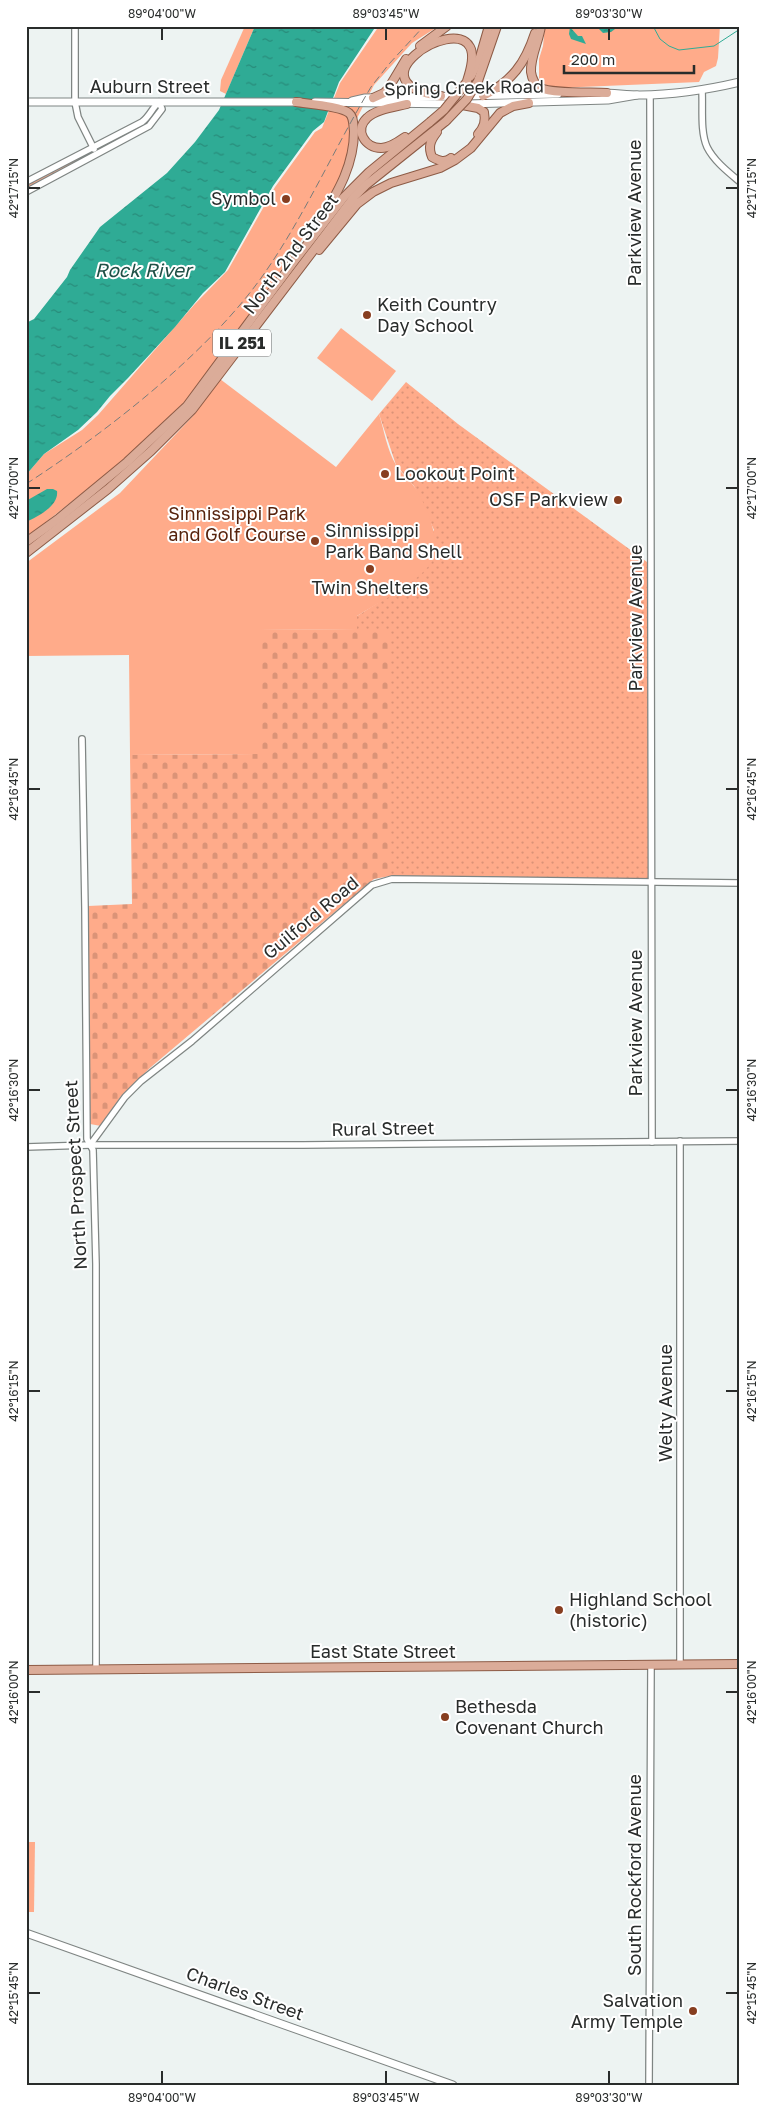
<svg xmlns="http://www.w3.org/2000/svg" width="766" height="2111" font-family="'Golos Text',sans-serif">
	<style>
		.grass { fill: url(#grass-dots) }
		.cemetery { fill: url(#cemetery-stones) }
		.green { fill: #ffab8a }
		.water { fill: url(#water-ripples) }
		.lines { fill: none; stroke-linecap: round; stroke-linejoin: round }
		.stream { stroke: #2fab95; stroke-width: 1 }
		.tertiary-casing { stroke: #7f8583; stroke-width: 8 }
		.secondary-casing { stroke: #7f8583; stroke-width: 9 }
		.primary-casing { stroke: #8d5b46; stroke-width: 10 }
		.tertiary { stroke: #fff; stroke-width: 5.5 }
		.secondary { stroke: #fff; stroke-width: 7 }
		.primary { stroke: #dbac99; stroke-width: 8 }
		.rail { stroke: #777c7b; stroke-width: 1; stroke-dasharray: 8 4; stroke-linecap: butt }
		.primary-bridge-casing { stroke: #8d5b46; stroke-width: 10; stroke-linecap: butt }
		.primary-bridge { stroke: #dbac99; stroke-width: 8 }
		.ticks { fill: none; stroke: #292c2b; stroke-width: 2 }
		.poi-dot { fill: #873e20; stroke: #fff; stroke-width: 2 }
		.labels { text-anchor: middle; stroke-width: 4; stroke-linejoin: round; paint-order: stroke }
		.shield { fill: #fff; stroke: #696b6b; stroke-width: 1 }
		.shield-label { font-size: 16px; font-weight: bold; fill: #292c2b }
		.street-label { font-size: 18px; fill: #292c2b; stroke: #fff }
		.poi-label { font-size: 18px; fill: #292c2b; stroke: #fff; text-anchor: start }
		.park-label { font-size: 18px; fill: #56220c; stroke: #fff }
		.water-label { font-size: 19px; font-style: italic; fill: #205147; stroke: #fff }
		.neatline { fill: none; stroke: #292c2b; stroke-width: 2 }
		.ticks-label { font-size: 12px; text-anchor: middle; fill: #292c2b }
	</style>
	<defs>
		<pattern id="grass-dots" width="8" height="8" patternUnits="userSpaceOnUse" patternTransform="scale(1.25)"><rect width="8" height="8" fill="#ffab8a"/><path d="M2 2h.1M6 6h.1" fill="none" stroke="#db9377" stroke-width="1.8" stroke-linecap="round"/></pattern>
		<pattern id="cemetery-stones" width="16" height="16" patternUnits="userSpaceOnUse" patternTransform="scale(1.25)"><rect width="16" height="16" fill="#ffab8a"/><path d="M2 7V4a2 2 0 0 1 4 0v3zM10 15v-3a2 2 0 0 1 4 0v3z" fill="#db9377"/></pattern>
		<pattern id="water-ripples" width="26" height="14" patternUnits="userSpaceOnUse" patternTransform="scale(1.25)"><rect width="26" height="14" fill="#2fab95"/><path d="M2 4q2-2 4 0t4 0M15 11q2-2 4 0t4 0" fill="none" stroke="#288b7a"/></pattern>
	</defs>
	<rect width="100%" height="100%" fill="#edf3f2"/>
	<g class="grass">
		<path d="M88,153l1,1 -63,35v-4z"/>
		<path d="M406,382l52,42 189,138 3,16 1,301 -261,-3v-246h-33v-14l32,-20 45,-66 -20,-44 -18,-21 -17,-51z"/>
	</g>
	<path class="cemetery" d="M259,629l131,1v246l-16,3 -12,10 -211,178 -30,29 -20,30 -11,-2 -2,-218 44,-2 -2,-149 129,-1z"/>
	<g class="green">
		<path d="M245,26h10l-29,68 -6,-3 1,-11z"/>
		<path d="M379,26h60l-27,17 -38,42 -22,43 -1,20 -10,28 -17,31 -74,109 -57,78 -73,69 -94,75v-63l18,-21 38,-24 16,-15 96,-110 34,-35 47,-83 40,-55 7,-4 18,-45z"/>
		<path d="M545,26h175l-2,32 -2,8 -12,6 -5,10 -142,6 -11,-3 -7,-5v-21l4,-13z"/>
		<path d="M341,328l55,43 -24,30 -55,-43z"/>
		<path d="M220,379l116,88 43,-53c5,16 8,36 17,51 4,7 12,13 17,20 12,16 31,60 18,78 -14,20 -53,40 -74,53v14l-98,-1v125l-129,1 -1,-100 -103,1v-93l94,-70 73,-77z"/>
		<path d="M26,1842h9l-1,70h-8z"/>
	</g>
	<g class="water">
		<path d="M255,26h121l-37,56 -15,40 -11,9 -40,55 -48,86 -22,21 -28,34 -47,51 -18,18 -13,16 -19,18 -34,24 -18,21v-152l8,-4 33,-42 3,-7 30,-43 67,-54 28,-31 24,-32z"/>
		<path d="M596,26h17l2,3 -4,3 -8,1z"/>
		<path d="M570,27l8,9h4l4,8 -15,-5 -2,-5z"/>
		<path d="M47,489h6l4,2c2,15 -20,26 -31,31v-21z"/>
	</g>
	<g class="lines">
		<path class="stream" d="M653,26l7,13 9,7 10,4 35,-4 26,-17"/>
		<g class="tertiary-casing">
			<g id="tertiary">
				<path d="M75,26v76l3,15 16,32"/>
				<path d="M702,91c1,17 -2,40 5,56 7,14 21,25 33,35"/>
				<path d="M650,95l2,1047"/>
				<path d="M26,182l116,-60c8,-6 10,-14 17,-20l3,7 -13,17 -123,66"/>
				<path d="M82,739l3,169 2,231 6,11 3,114v405"/>
				<path d="M90,1145l35,-48 16,-16 51,-40 180,-156 20,-6 348,4"/>
				<path d="M26,1147l64,-2h213l437,-4"/>
				<path d="M680,1665v-524"/>
				<path d="M649,2085l2,-420"/>
			</g>
		</g>
		<g class="secondary-casing">
			<g id="secondary">
				<path d="M602,93c12,0 25,2 38,2 35,0 66,-5 100,-13"/>
				<path d="M352,101l13,-3 193,-4"/>
				<path d="M26,102h274"/>
				<path d="M315,102l137,2"/>
				<path d="M468,104l140,-4 29,-5"/>
				<path d="M26,1933l427,152"/>
			</g>
		</g>
		<g class="primary-casing">
			<g id="primary">
				<path d="M541,26c-2,15 -11,31 -10,46 1,7 4,13 10,16 11,6 52,4 66,5"/>
				<path d="M420,46l27,-20"/>
				<path d="M471,76l9,-19 9,-31"/>
				<path d="M478,81l19,-55"/>
				<path d="M441,96c-91,-12 12,-81 29,-49 5,9 0,25 -3,34"/>
				<path d="M483,96c29,-15 42,-32 52,-63"/>
				<path d="M373,98l11,-5 4,-4 18,-30"/>
				<path d="M296,102c12,2 45,4 53,11 5,4 4,12 5,18 0,33 -15,59 -32,87"/>
				<path d="M457,104l21,4 6,4c2,9 0,15 -6,22"/>
				<path d="M437,132c-7,9 -9,15 -5,25 7,4 13,6 19,1"/>
				<path d="M405,137c-7,5 -15,11 -24,11 -16,0 -27,-18 -14,-30 9,-9 28,-11 40,-14"/>
				<path d="M319,250l38,-46 16,-12 18,-9 49,-15 15,-8 16,-12 29,-35 13,-7 16,-3"/>
				<path d="M26,542l32,-23 69,-57 60,-56 105,-142 52,-67 25,-25 61,-50"/>
				<path d="M26,553l82,-64 43,-38 41,-41 162,-213 12,-12 80,-64"/>
				<path d="M26,1670l714,-6"/>
			</g>
		</g>
		<use href="#tertiary" class="tertiary"/>
		<use href="#secondary" class="secondary"/>
		<use href="#primary" class="primary"/>
		<path class="rail" d="M26,484c82,-53 185,-133 240,-213 40,-58 69,-124 105,-184l18,-23 35,-38"/>
		<g class="primary-bridge-casing">
			<g id="primary-bridge">
				<path d="M446,121l21,-22 11,-18"/>
				<path d="M430,122l14,-12 22,-27"/>
			</g>
		</g>
		<use href="#primary-bridge" class="primary-bridge"/>
	</g>
	<path class="ticks" d="M162,28v12M386,28v12M609,28v12M28,188h12M726,188h12M28,488h12M726,488h12M28,789h12M726,789h12M28,1090h12M726,1090h12M28,1391h12M726,1391h12M28,1692h12M726,1692h12M28,1993h12M726,1993h12M162,2071v13M386,2071v13M609,2071v13"/>
	<g class="poi-dot">
		<circle cx="286" cy="199" r="5"/>
		<circle cx="367" cy="315" r="5"/>
		<circle cx="385" cy="474" r="5"/>
		<circle cx="618" cy="500" r="5"/>
		<circle cx="315" cy="541" r="5"/>
		<circle cx="370" cy="569" r="5"/>
		<circle cx="559" cy="1610" r="5"/>
		<circle cx="445" cy="1717" r="5"/>
		<circle cx="693" cy="2011" r="5"/>
	</g>
	<g class="labels">
		<rect class="shield" x="213" y="329.5" width="58" height="27" rx="4"/>
		<g class="shield-label">
			<text x="242" y="349">IL 251</text>
		</g>
		<g class="street-label">
			<text x="150" y="93">Auburn Street</text>
			<text transform="translate(464 88) rotate(-1)" y="6">Spring Creek Road</text>
			<text transform="translate(635 213) rotate(-90)" y="6">Parkview Avenue</text>
			<text transform="translate(291 254) rotate(-53)" y="6">North 2nd Street</text>
			<text transform="translate(636 618) rotate(-90)" y="6">Parkview Avenue</text>
			<text transform="translate(311 918) rotate(-40)" y="6">Guilford Road</text>
			<text transform="translate(636 1023) rotate(-90)" y="6">Parkview Avenue</text>
			<text transform="translate(383 1129) rotate(-1)" y="6">Rural Street</text>
			<text transform="translate(76 1175) rotate(-93)" y="6">North Prospect Street</text>
			<text transform="translate(666 1403) rotate(-90)" y="6">Welty Avenue</text>
			<text x="383" y="1658">East State Street</text>
			<text transform="translate(635 1875) rotate(-90)" y="6">South Rockford Avenue</text>
			<text transform="translate(245 1994) rotate(20)" y="6">Charles Street</text>
		</g>
		<g class="poi-label">
			<text x="276" y="205" text-anchor="end">Symbol</text>
			<text x="377" y="311">Keith Country<tspan x="377" dy="21">Day School</tspan></text>
			<text x="395" y="480">Lookout Point</text>
			<text x="608" y="506" text-anchor="end">OSF Parkview</text>
			<text x="325" y="537">Sinnissippi<tspan x="325" dy="21">Park Band Shell</tspan></text>
			<text x="370" y="594" text-anchor="middle">Twin Shelters</text>
			<text x="569" y="1606">Highland School<tspan x="569" dy="21">(historic)</tspan></text>
			<text x="455" y="1713">Bethesda<tspan x="455" dy="21">Covenant Church</tspan></text>
			<text x="683" y="2007" text-anchor="end">Salvation<tspan x="683" dy="21">Army Temple</tspan></text>
		</g>
		<g class="park-label">
			<text x="237" y="520">Sinnissippi Park<tspan x="237" dy="21">and Golf Course</tspan></text>
		</g>
		<g class="water-label">
			<text x="143" y="277">Rock River</text>
		</g>
	</g>
	<rect width="766" height="2111" fill="none" stroke="#ffffff" stroke-width="55"/>
	<path d="M564 65v8h130v-8" fill="none" stroke="#292c2b" stroke-width="2.5"/>
	<text x="571" y="65" font-size="15" fill="#292c2b" stroke="#ffffff" stroke-width="4" paint-order="stroke">200 m</text>
	<rect x="28" y="28" width="710" height="2056" class="neatline"/>
	<g class="ticks-label">
		<text x="162" y="18">89°04'00"W</text>
		<text x="386" y="18">89°03'45"W</text>
		<text x="609" y="18">89°03'30"W</text>
		<text transform="translate(14 188) rotate(-90)" y="4">42°17'15"N</text>
		<text transform="translate(752 188) rotate(-90)" y="4">42°17'15"N</text>
		<text transform="translate(14 488) rotate(-90)" y="4">42°17'00"N</text>
		<text transform="translate(752 488) rotate(-90)" y="4">42°17'00"N</text>
		<text transform="translate(14 789) rotate(-90)" y="4">42°16'45"N</text>
		<text transform="translate(752 789) rotate(-90)" y="4">42°16'45"N</text>
		<text transform="translate(14 1090) rotate(-90)" y="4">42°16'30"N</text>
		<text transform="translate(752 1090) rotate(-90)" y="4">42°16'30"N</text>
		<text transform="translate(14 1391) rotate(-90)" y="4">42°16'15"N</text>
		<text transform="translate(752 1391) rotate(-90)" y="4">42°16'15"N</text>
		<text transform="translate(14 1692) rotate(-90)" y="4">42°16'00"N</text>
		<text transform="translate(752 1692) rotate(-90)" y="4">42°16'00"N</text>
		<text transform="translate(14 1993) rotate(-90)" y="4">42°15'45"N</text>
		<text transform="translate(752 1993) rotate(-90)" y="4">42°15'45"N</text>
		<text x="162" y="2102">89°04'00"W</text>
		<text x="386" y="2102">89°03'45"W</text>
		<text x="609" y="2102">89°03'30"W</text>
	</g>
</svg>
